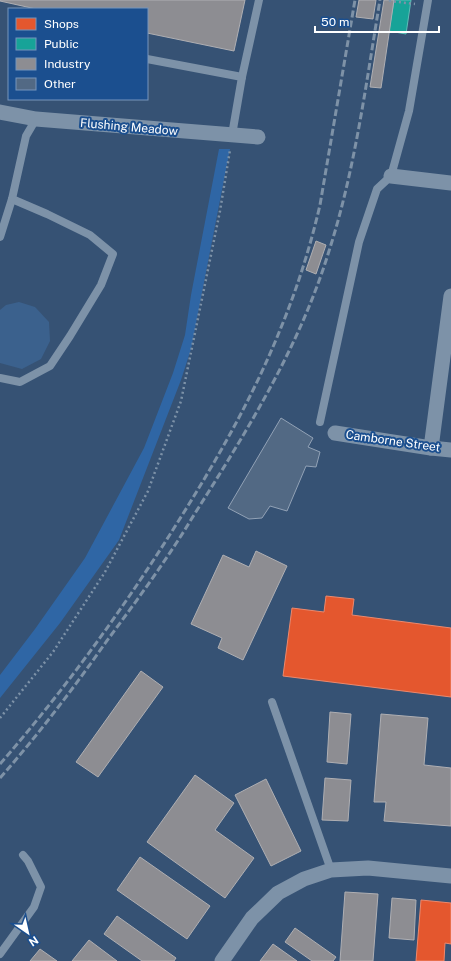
<svg xmlns="http://www.w3.org/2000/svg" width="451" height="961" font-family="'Public Sans',sans-serif">
	<style>
		.green { fill: #2f66a5 }
		.water { fill: #3b618d }
		.shops { fill: #e4572e; stroke: #ec896d }
		.public { fill: #17a398; stroke: #5dbfb7 }
		.industry { fill: #8d8d92; stroke: #afafb3 }
		.building { fill: #526984; stroke: #92a2b6 }
		.lines { fill: none; stroke-linecap: round; stroke-linejoin: round }
		.path { stroke: #7d92a8; stroke-width: 2.5; stroke-dasharray: 2 3; stroke-linecap: butt }
		.service { stroke: #7d92a8; stroke-width: 8 }
		.minor { stroke: #7d92a8; stroke-width: 15 }
		.rail { stroke: #7e92a7; stroke-width: 3; stroke-dasharray: 7 3; stroke-linecap: butt }
		.labels { text-anchor: middle; stroke-width: 4; stroke-linejoin: round; paint-order: stroke }
		.street-label { font-size: 12px; fill: #fff; stroke: #1b4f8f }
	</style>
	<rect width="100%" height="100%" fill="#365274"/>
	<path class="green" d="M219,149h11l-39,200 -10,31 -62,160 -59,83 -60,75v-23l35,-46 50,-71 59,-110 29,-75 12,-38 6,-40z"/>
	<path class="water" d="M19,302l16,5 14,15 1,19 -9,18 -19,10 -22,-6v-53l6,-5z"/>
	<g class="shops">
		<path d="M326,596l28,3 -2,16 99,13v69l-168,-21 9,-68 32,4z"/>
		<path d="M421,900l30,3v41l-6,-1 -1,18h-28z"/>
	</g>
	<path class="public" d="M394,0h17l-5,34 -17,-3z"/>
	<g class="industry">
		<path d="M0,0h245l-11,51 -87,-18v-24h-111l-36,-8z"/>
		<path d="M359,0h17l-3,19 -17,-2z"/>
		<path d="M384,0h10l-13,88 -11,-1z"/>
		<path d="M316,241l10,4 -10,29 -10,-4z"/>
		<path d="M256,551l31,15 -44,94 -25,-12 4,-10 -31,-14 32,-69 26,12z"/>
		<path d="M141,671l22,16 -65,90 -22,-15z"/>
		<path d="M330,712l21,2 -4,50 -20,-2z"/>
		<path d="M381,714l47,4 -4,47 27,3v58l-67,-5 2,-19h-12z"/>
		<path d="M195,775l39,28 -19,27 39,28 -29,40 -78,-56z"/>
		<path d="M325,778l26,2 -3,41 -26,-1z"/>
		<path d="M266,779l35,72 -30,15 -36,-71z"/>
		<path d="M140,857l70,49 -23,33 -70,-49z"/>
		<path d="M345,892l33,2 -5,67h-33z"/>
		<path d="M392,898l24,2 -2,40 -25,-2z"/>
		<path d="M117,916l59,42 -2,3h-32l-38,-27z"/>
		<path d="M295,928l41,29 -3,4h-21l-27,-19z"/>
		<path d="M89,940l28,21h-45z"/>
		<path d="M273,944l24,17h-37z"/>
		<path d="M40,949l17,12h-27z"/>
	</g>
	<path class="building" d="M281,418l32,20 -5,9 12,5 -4,15 -10,-1 -19,45 -17,-5 -8,12 -13,1 -21,-11z"/>
	<g class="lines">
		<g class="path">
			<path d="M390,0v1l25,3"/>
			<path d="M0,718l53,-66 52,-80 43,-81 33,-90 39,-190 10,-61"/>
		</g>
		<g class="service">
			<path d="M147,59l95,18"/>
			<path d="M232,135l10,-58 17,-77"/>
			<path d="M0,237l12,-38 14,-63 10,-17"/>
			<path d="M0,378l20,4 30,-16 20,-30 31,-51 12,-31 -23,-19 -43,-21 -35,-15"/>
			<path d="M320,422l39,-180 18,-53 14,-13 18,-65 19,-111"/>
			<path d="M272,702l59,168"/>
			<path d="M0,954l34,-47 7,-20 -13,-26 -5,-6"/>
		</g>
		<g class="minor">
			<path d="M0,112l36,7 222,18"/>
			<path d="M391,176l60,7"/>
			<path d="M335,433l96,15 20,2"/>
			<path d="M431,448l20,-152"/>
			<path d="M222,961l30,-43 26,-25 26,-14 27,-9 37,-2 83,8"/>
		</g>
		<g class="rail">
			<path d="M0,764c62,-71 118,-148 169,-228 42,-66 82,-134 111,-206 17,-41 30,-82 40,-125l35,-205"/>
			<path d="M0,778c38,-43 73,-89 106,-136 23,-31 46,-62 67,-94 9,-13 17,-27 26,-41 51,-81 102,-164 130,-256 26,-81 37,-167 51,-251"/>
		</g>
	</g>
	<g class="labels">
		<g class="street-label">
			<text transform="translate(129 127) rotate(5)" y="4">Flushing Meadow</text>
			<text transform="translate(393 441) rotate(8)" y="4">Camborne Street</text>
		</g>
	</g>
	<rect x="8" y="8" width="140" height="92" fill="#1b4f8f" stroke="#7695bc"/>
	<rect x="16" y="18" width="20" height="12" fill="#e4572e" stroke="#7695bc"/>
	<text x="44" y="28" font-size="12" fill="#ffffff">Shops</text>
	<rect x="16" y="38" width="20" height="12" fill="#17a398" stroke="#7695bc"/>
	<text x="44" y="48" font-size="12" fill="#ffffff">Public</text>
	<rect x="16" y="58" width="20" height="12" fill="#8d8d92" stroke="#7695bc"/>
	<text x="44" y="68" font-size="12" fill="#ffffff">Industry</text>
	<rect x="16" y="78" width="20" height="12" fill="#526984" stroke="#7695bc"/>
	<text x="44" y="88" font-size="12" fill="#ffffff">Other</text>
	<g transform="translate(28 933) rotate(146)" stroke="#1b4f8f" stroke-width="3" paint-order="stroke">
	<path d="M0-3L7 15L0 10L-7 15Z" fill="#ffffff"/>
	<text y="-6" font-size="11" font-weight="bold" text-anchor="middle" fill="#ffffff">N</text>
	</g>
	<path d="M315 26v6h124v-6" fill="none" stroke="#ffffff" stroke-width="2"/>
	<text x="321" y="26" font-size="12" fill="#ffffff" stroke="#1b4f8f" stroke-width="3" paint-order="stroke">50 m</text>
</svg>
